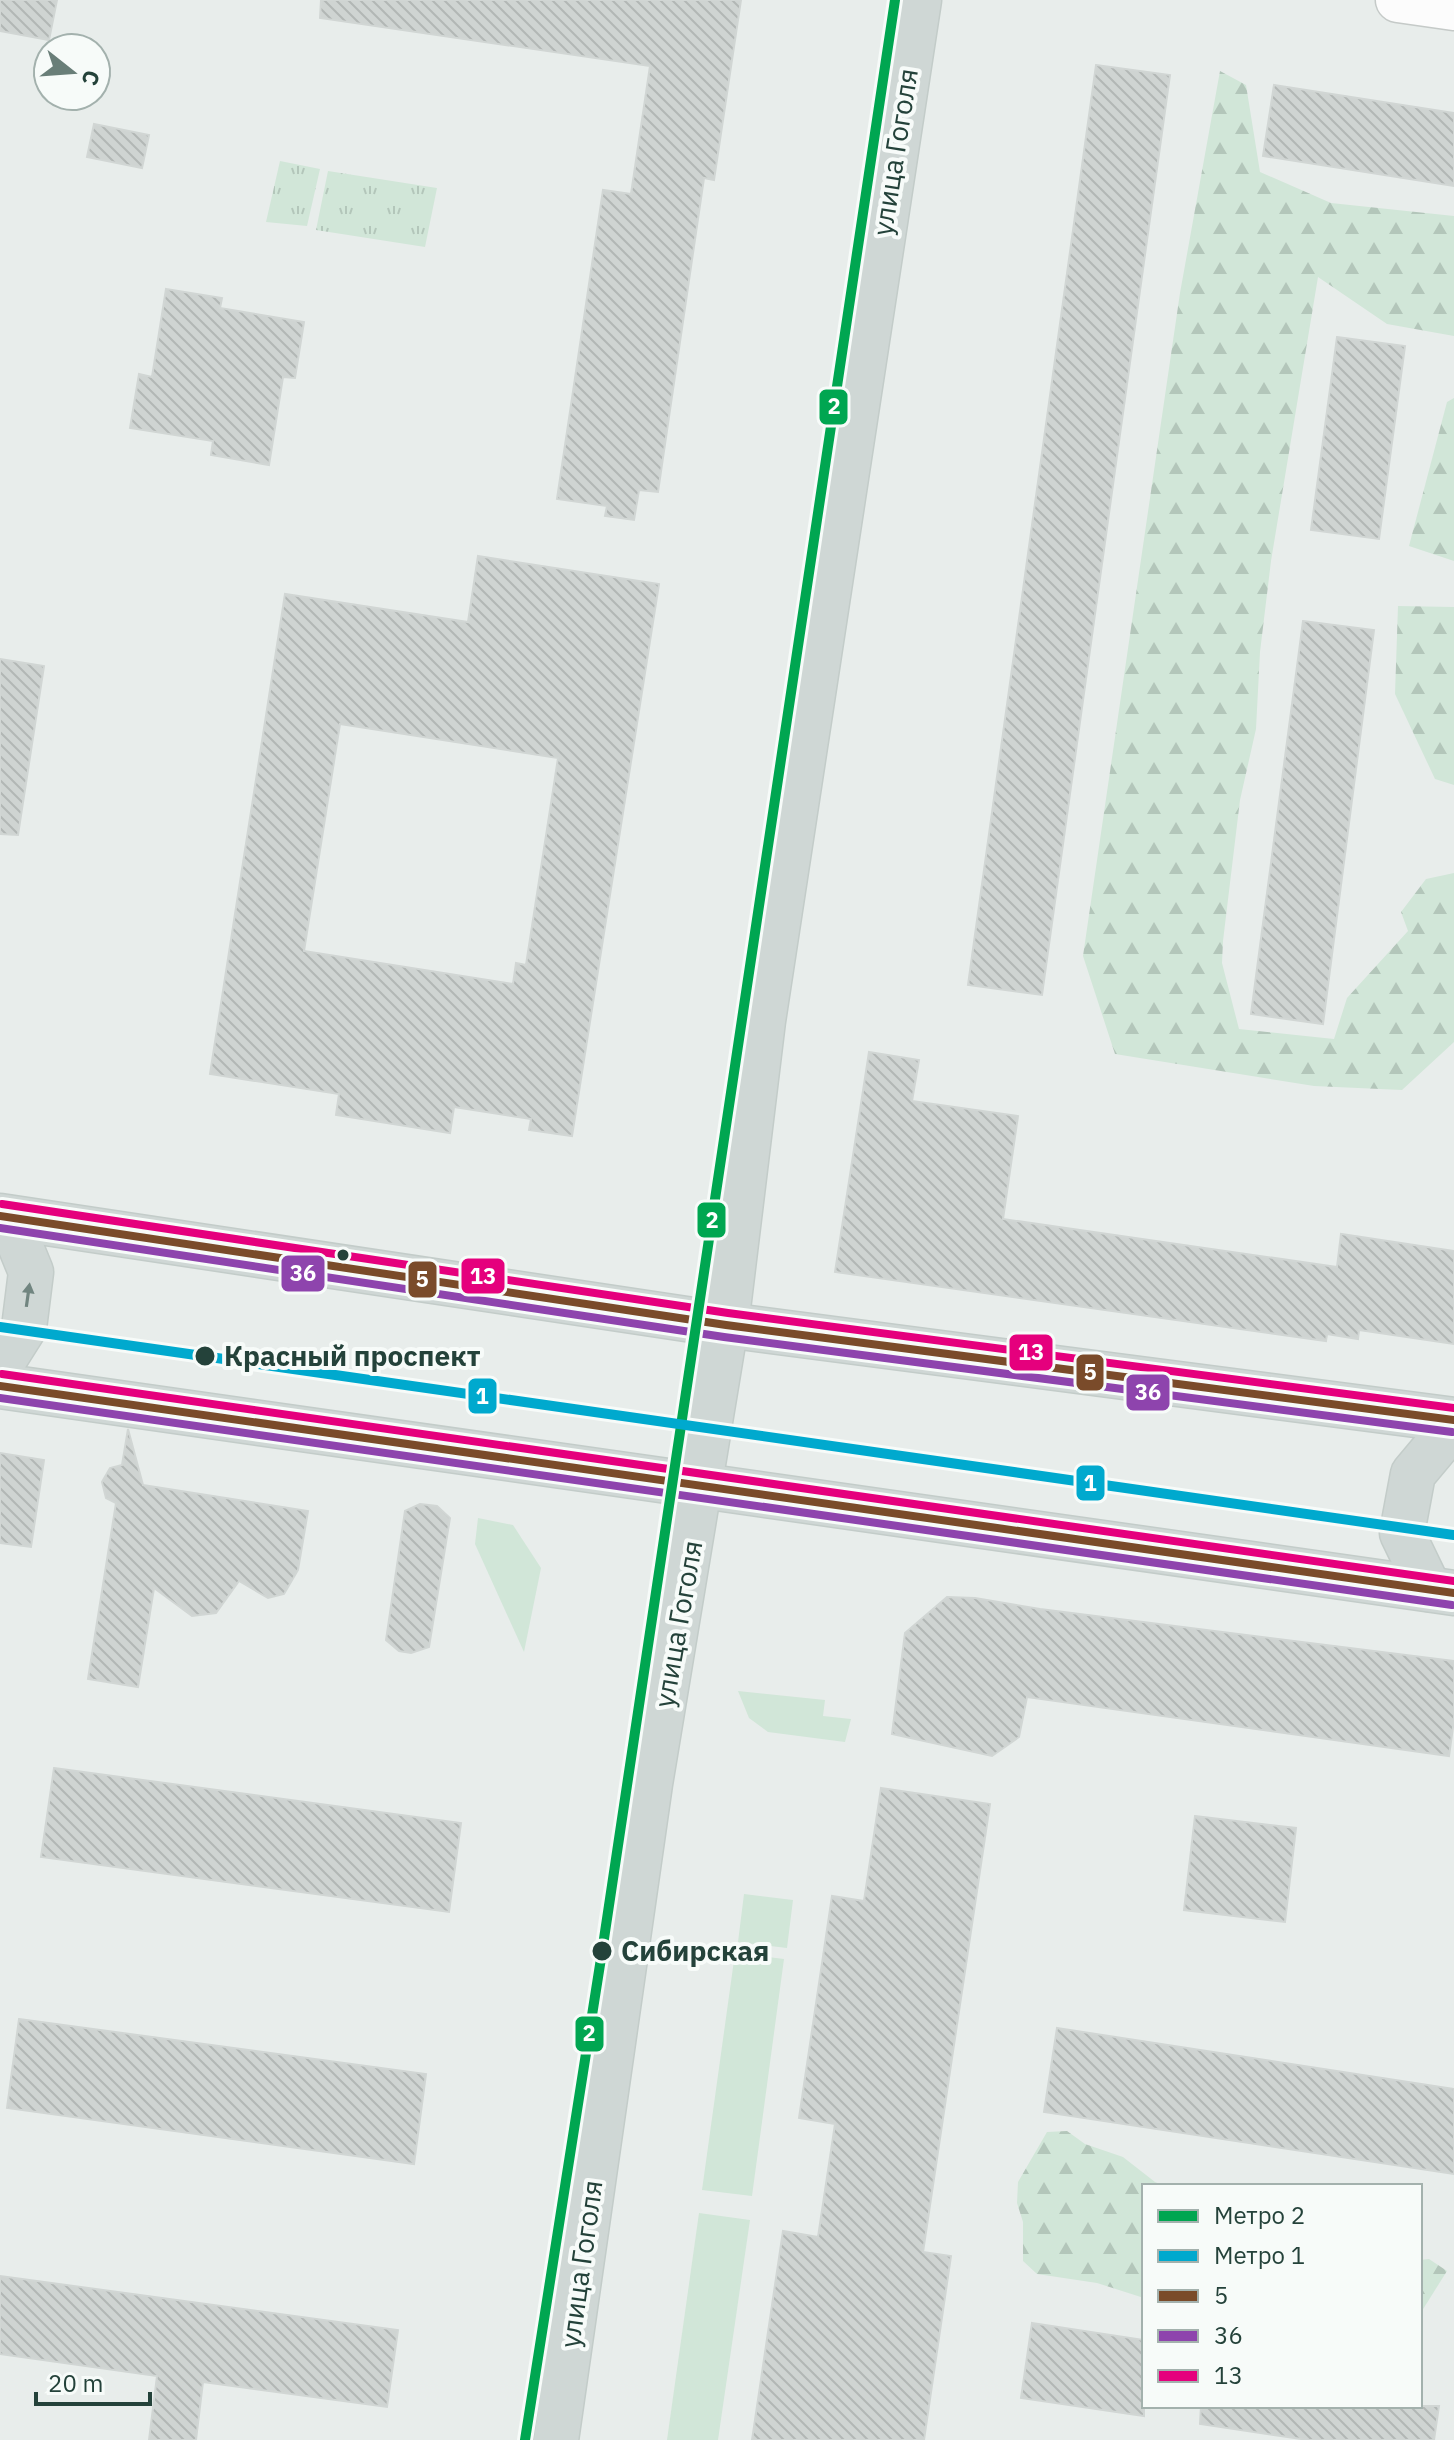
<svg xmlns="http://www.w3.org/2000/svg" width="1454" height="2440" font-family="'IBM Plex Sans',sans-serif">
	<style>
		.grass { fill: #d1e6d8 }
		.forest { fill: url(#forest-firs) }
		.park { fill: url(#park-tufts) }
		.building { fill: url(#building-back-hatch); stroke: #d1d6d4; stroke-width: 2; fill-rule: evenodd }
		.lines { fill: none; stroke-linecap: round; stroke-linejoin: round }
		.minor-casing { stroke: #c5cac8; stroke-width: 47 }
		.major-casing { stroke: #c3ccc9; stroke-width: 47 }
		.minor { stroke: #fcfcfc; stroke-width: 44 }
		.major { stroke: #cfd7d5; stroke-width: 44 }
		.bus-1-casing { stroke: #f7fbf9; stroke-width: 14 }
		.bus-2-casing { stroke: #f7fbf9; stroke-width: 14 }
		.bus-3-casing { stroke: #f7fbf9; stroke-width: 14 }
		.bus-1 { stroke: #7a4b2a; stroke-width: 8 }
		.bus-2 { stroke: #8e44ad; stroke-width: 8 }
		.bus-3 { stroke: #e5007d; stroke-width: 8 }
		.metro-1-casing { stroke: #f7fbf9; stroke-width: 16 }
		.metro-2-casing { stroke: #f7fbf9; stroke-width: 16 }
		.metro-1 { stroke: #00a651; stroke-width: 10 }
		.metro-2 { stroke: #00a9ce; stroke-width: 10 }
		.oneway { fill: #718580 }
		.bus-dot { fill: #24423a; stroke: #f7fbf9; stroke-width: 3 }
		.labels { text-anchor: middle; stroke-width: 8; stroke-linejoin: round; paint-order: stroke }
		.street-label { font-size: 28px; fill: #24423a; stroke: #f7fbf9 }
		.stop-label { font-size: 28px; font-weight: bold; fill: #24423a; stroke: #f7fbf9; text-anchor: start }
		.line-badge { stroke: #f7fbf9; stroke-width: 3 }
		.badge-label { font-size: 22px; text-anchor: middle; font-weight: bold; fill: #fff }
	</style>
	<defs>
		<pattern id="forest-firs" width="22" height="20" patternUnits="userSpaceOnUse" patternTransform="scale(2)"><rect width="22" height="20" fill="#d1e6d8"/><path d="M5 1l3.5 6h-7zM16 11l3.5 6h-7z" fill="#b3c6ba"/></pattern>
		<pattern id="park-tufts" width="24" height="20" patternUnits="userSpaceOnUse" patternTransform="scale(2)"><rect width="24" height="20" fill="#d1e6d8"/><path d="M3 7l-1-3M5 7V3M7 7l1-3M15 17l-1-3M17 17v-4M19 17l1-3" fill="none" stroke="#b3c6ba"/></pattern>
		<pattern id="building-back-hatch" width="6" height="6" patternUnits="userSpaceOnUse" patternTransform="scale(2)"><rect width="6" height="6" fill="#cfd4d2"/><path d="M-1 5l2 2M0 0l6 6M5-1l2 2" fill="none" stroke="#b2b7b5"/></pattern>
	</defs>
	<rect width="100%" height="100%" fill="#e8edeb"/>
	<g class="grass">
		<path d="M478,1518l35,7 28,43 -17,84 -49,-108z"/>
		<path d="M738,1691l87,9 -2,16 28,3 -6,23 -77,-10 -19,-14z"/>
		<path d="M744,1894l49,6 -6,48 -49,-6z"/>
		<path d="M735,1953l49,6 -32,237 -50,-6z"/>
		<path d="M699,2213l51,7 -32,220h-51z"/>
	</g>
	<g class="forest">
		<path d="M1220,71l26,14 14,87 71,31 123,13v120l-67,-12 -69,-47 -47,284 -11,91 -4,77 -16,71 -17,141 -1,22 17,66 95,10 13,-41 61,-67 -7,-19 25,-33 28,-6v169l-52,48 -88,-4 -199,-32 -32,-98 97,-663z"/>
		<path d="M1454,398v163l-45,-15 38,-144z"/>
		<path d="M1398,606l56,1v178l-19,-6 -40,-85z"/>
		<path d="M1067,2131l18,13 38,13 32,25 10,4h-21v112l-47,-15 -60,-9 -14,-13v-39l-6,-19 1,-21 29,-50z"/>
		<path d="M1429,2259l18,12 -27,43v-54z"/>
	</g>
	<g class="park">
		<path d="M280,161l40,8 -13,57 -41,-4z"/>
		<path d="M328,171l109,17 -12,59 -109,-17z"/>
	</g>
	<g class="building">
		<path d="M0,0h57l-8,40 -49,-9z"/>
		<path d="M321,0h420l-27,180 -10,-2 -46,314 -19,-2 -5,30 -29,-4 2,-10 -50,-7 46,-309 28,4 19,-128 -330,-48z"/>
		<path d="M1096,65l74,10 -128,920 -74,-10z"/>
		<path d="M1274,85l180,28v73l-191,-30z"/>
		<path d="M94,124l55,11 -7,33 -55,-11z"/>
		<path d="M166,289l56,9 -2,10 84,14 -9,56 -12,-1 -14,88 -58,-10 2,-14 -83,-13 9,-54 13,3z"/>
		<path d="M1337,337l68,9 -26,193 -68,-9z"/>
		<path d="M478,556l181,28 -87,552 -43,-6 2,-11 -77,-12 -4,26 -114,-18 3,-21 -129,-20 75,-480 183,28zM340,724l218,34 -32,207 -10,-2 -3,21 -209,-33z"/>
		<path d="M1303,621l71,9 -51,394 -72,-10z"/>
		<path d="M0,659l44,7 -26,169 -18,-1z"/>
		<path d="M869,1052l50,8 -7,41 106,15 -15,103 334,48 4,-33 113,17v93l-95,-14 -1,9 -31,-5 -1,7 -491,-69z"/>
		<path d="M128,1429l15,56 165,26 -10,59 -14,24 -16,4 -29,-17 -23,32 -24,3 -38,-28 -16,99 -50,-8 28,-176 -10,-5 -4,-16 8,-14 12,-3z"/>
		<path d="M0,1453l44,7 -13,87 -31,-4z"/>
		<path d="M420,1504l17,2 13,12 -21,129 -18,6 -12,-2 -13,-11 19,-129z"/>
		<path d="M947,1597l28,1 65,11 414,52v59l-5,36 -422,-59 -8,40 -27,19 -100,-22 13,-101z"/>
		<path d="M54,1768l407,55 -12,89 -408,-55z"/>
		<path d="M881,1788l109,16 -67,448 28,4 -27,184h-172l31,-209 35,6 17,-113 -36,-6 33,-222 32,5z"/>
		<path d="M1195,1816l101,12 -11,94 -101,-12z"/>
		<path d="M19,2019l407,55 -12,90 -407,-56z"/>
		<path d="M1057,2028l397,61v85l-410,-62z"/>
		<path d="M0,2276l398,54 -11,77 -184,-25 -7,58h-47l8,-64 -157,-22z"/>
		<path d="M1032,2323l112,17v76l-123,-18z"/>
		<path d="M1201,2406h238l-5,34h-126l-108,-16z"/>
	</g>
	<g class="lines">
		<g class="minor-casing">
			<path id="minor" d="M1398,0l56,8"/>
		</g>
		<g class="major-casing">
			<g id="major">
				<path d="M0,1216l726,109 728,95"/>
				<path d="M0,1366l24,-38 7,-56 -22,-54"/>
				<path d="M0,1386l1454,207"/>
				<path d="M1429,1589l-27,-56 11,-59 41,-49"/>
				<path d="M556,2440l94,-656 76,-459 37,-304 156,-1021"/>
			</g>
		</g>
		<use href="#minor" class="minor"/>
		<use href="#major" class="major"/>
		<g class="bus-1-casing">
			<g id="bus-1">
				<path d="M0,1216l726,109 728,95"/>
				<path d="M0,1386l1454,207"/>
			</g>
		</g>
		<g class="bus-2-casing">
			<g id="bus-2">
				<path d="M0,1228l724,109 728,95"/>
				<path d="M0,1398l1452,207"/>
			</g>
		</g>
		<g class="bus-3-casing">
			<g id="bus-3">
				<path d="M2,1204l726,109 726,95"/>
				<path d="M2,1374l1452,207"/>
			</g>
		</g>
		<use href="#bus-1" class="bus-1"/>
		<use href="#bus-2" class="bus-2"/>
		<use href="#bus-3" class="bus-3"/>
		<g class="metro-1-casing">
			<path id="metro-1" d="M525,2440l77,-488 293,-1952"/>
		</g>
		<g class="metro-2-casing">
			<path id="metro-2" d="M0,1327l1454,208"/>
		</g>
		<use href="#metro-1" class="metro-1"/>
		<use href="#metro-2" class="metro-2"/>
	</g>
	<defs><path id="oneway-solid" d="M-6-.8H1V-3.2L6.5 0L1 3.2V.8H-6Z" transform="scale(2)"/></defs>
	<use class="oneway" href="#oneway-solid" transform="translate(28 1295) rotate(-82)"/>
	<g class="bus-dot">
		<circle cx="343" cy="1255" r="7"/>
		<circle cx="205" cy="1356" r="11"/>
		<circle cx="602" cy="1951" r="11"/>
	</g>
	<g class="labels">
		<g class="street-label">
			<text transform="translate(895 152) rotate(-81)" y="10">улица Гоголя</text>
			<text transform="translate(678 1624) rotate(-80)" y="10">улица Гоголя</text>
			<text transform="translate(581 2264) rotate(-82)" y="10">улица Гоголя</text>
		</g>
		<g class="stop-label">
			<text x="224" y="1366">Красный проспект</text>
			<text x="621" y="1961">Сибирская</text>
		</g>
	</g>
	<g class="line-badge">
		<rect x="818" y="388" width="31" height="38" rx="8" fill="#00a651"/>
		<rect x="696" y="1201" width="31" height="38" rx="8" fill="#00a651"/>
		<rect x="280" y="1254" width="46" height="39" rx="8" fill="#8e44ad"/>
		<rect x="460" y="1257" width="46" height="38" rx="8" fill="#e5007d"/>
		<rect x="407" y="1260" width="31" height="39" rx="8" fill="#7a4b2a"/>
		<rect x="1008" y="1333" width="46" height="39" rx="8" fill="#e5007d"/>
		<rect x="1075" y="1353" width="30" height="39" rx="8" fill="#7a4b2a"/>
		<rect x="1125" y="1373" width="46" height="39" rx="8" fill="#8e44ad"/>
		<rect x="467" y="1377" width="31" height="38" rx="8" fill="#00a9ce"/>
		<rect x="1075" y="1464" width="31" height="38" rx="8" fill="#00a9ce"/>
		<rect x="574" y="2015" width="31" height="38" rx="8" fill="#00a651"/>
	</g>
	<g class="badge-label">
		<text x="834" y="414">2</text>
		<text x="712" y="1228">2</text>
		<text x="303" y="1281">36</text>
		<text x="483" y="1284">13</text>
		<text x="422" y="1287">5</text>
		<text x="1031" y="1360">13</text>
		<text x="1090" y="1380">5</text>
		<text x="1148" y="1400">36</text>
		<text x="482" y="1404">1</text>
		<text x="1090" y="1491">1</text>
		<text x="589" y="2041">2</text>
	</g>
	<rect x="1142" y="2184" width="280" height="224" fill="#f7fbf9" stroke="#a3b1ad" stroke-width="2"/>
	<rect x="1158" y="2210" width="40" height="12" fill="#00a651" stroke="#a3b1ad" stroke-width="2"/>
	<text x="1214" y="2224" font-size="24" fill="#24423a">Метро 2</text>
	<rect x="1158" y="2250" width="40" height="12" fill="#00a9ce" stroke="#a3b1ad" stroke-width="2"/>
	<text x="1214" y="2264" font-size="24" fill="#24423a">Метро 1</text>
	<rect x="1158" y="2290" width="40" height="12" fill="#7a4b2a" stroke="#a3b1ad" stroke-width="2"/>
	<text x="1214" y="2304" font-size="24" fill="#24423a">5</text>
	<rect x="1158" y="2330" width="40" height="12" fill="#8e44ad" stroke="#a3b1ad" stroke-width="2"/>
	<text x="1214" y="2344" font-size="24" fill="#24423a">36</text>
	<rect x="1158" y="2370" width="40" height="12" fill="#e5007d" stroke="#a3b1ad" stroke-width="2"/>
	<text x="1214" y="2384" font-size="24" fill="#24423a">13</text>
	<g transform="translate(72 72) rotate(107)"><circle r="38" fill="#f7fbf9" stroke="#a3b1ad" stroke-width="2"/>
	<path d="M0-6L14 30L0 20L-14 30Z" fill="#697e78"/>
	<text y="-12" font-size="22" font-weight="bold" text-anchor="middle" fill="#24423a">С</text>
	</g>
	<path d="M36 2392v12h114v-12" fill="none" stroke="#24423a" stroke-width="4"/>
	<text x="48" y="2392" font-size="24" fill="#24423a" stroke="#f7fbf9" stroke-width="6" paint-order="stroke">20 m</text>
</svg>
